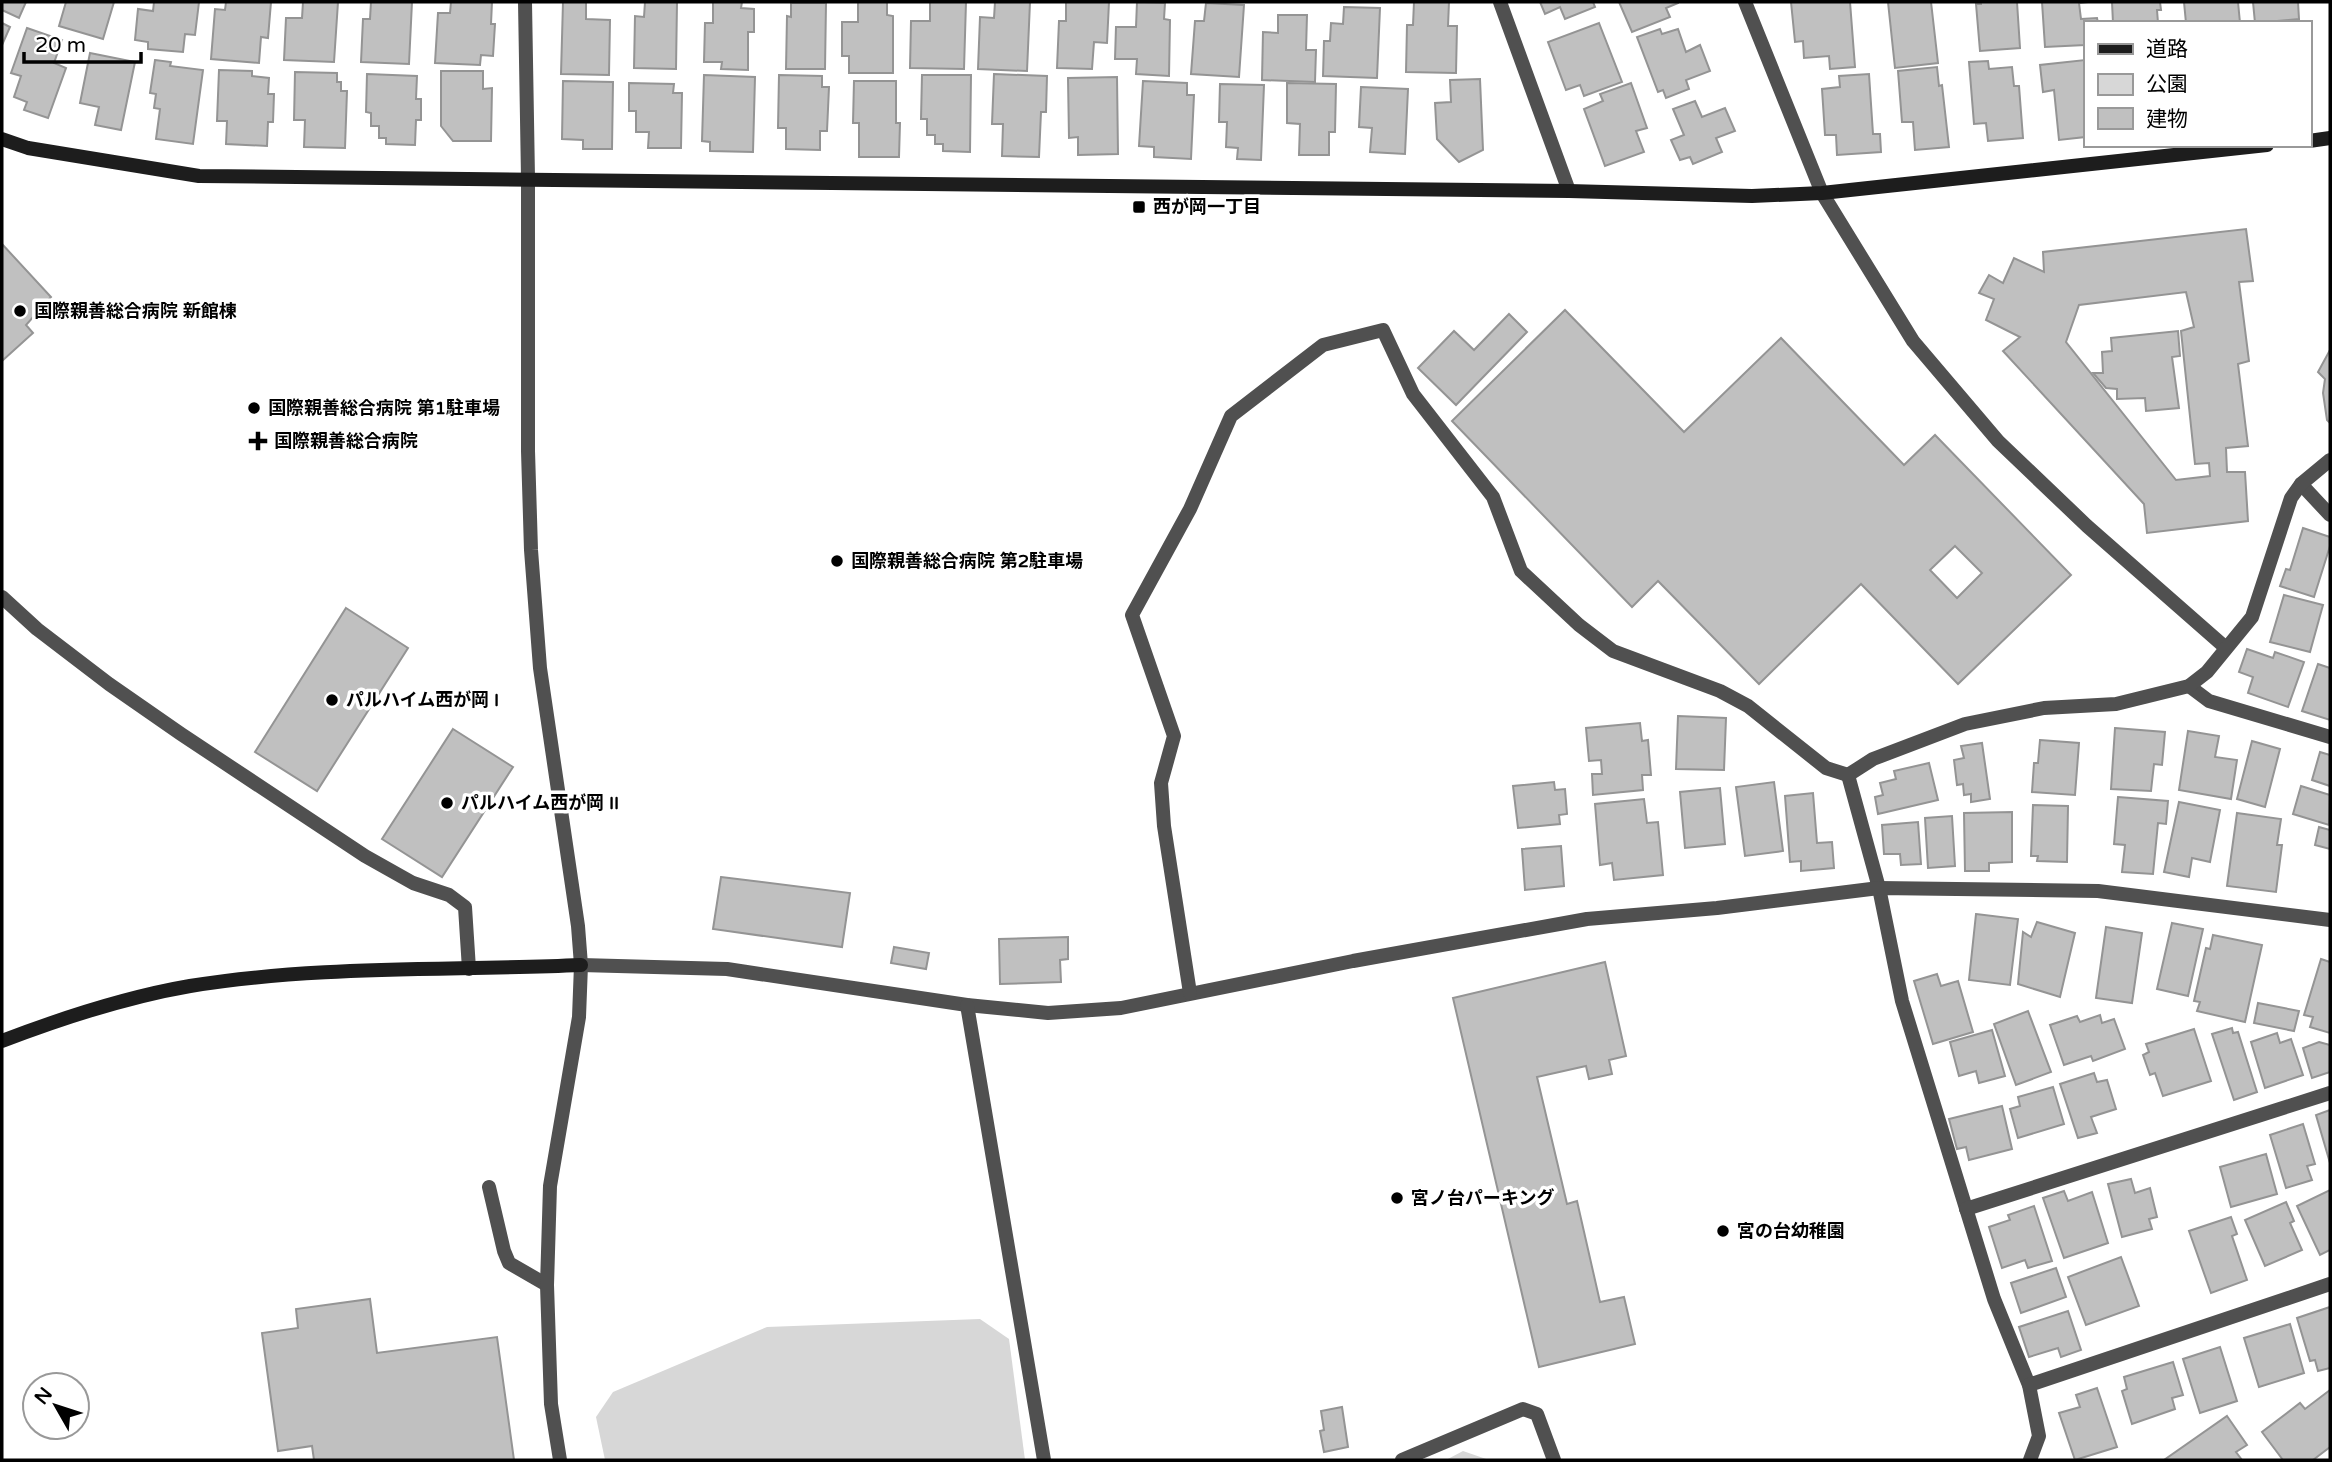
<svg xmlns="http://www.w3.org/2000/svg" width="2332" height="1462" font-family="'Varela Round','Noto Sans JP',sans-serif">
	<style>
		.green { fill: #d7d7d7 }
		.building { fill: #c0c0c0; stroke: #949494; stroke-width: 2; fill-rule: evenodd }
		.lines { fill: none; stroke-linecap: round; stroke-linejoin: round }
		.lane { stroke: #505050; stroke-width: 14 }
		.street { stroke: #505050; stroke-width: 14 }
		.secondary { stroke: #1d1d1d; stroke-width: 14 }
		.poi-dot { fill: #000; stroke: #fff; stroke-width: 2.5 }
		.labels { text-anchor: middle; stroke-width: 7; stroke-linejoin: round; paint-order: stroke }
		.poi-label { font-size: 18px; font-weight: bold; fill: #000; stroke: #fff; text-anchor: start }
	</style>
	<rect width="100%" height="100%" fill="#fff"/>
	<g class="green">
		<path d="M980,1319l29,20 16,121h-420l-9,-43 17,-25 154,-65z"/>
		<path d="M1463,1451l26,9h-43z"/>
	</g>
	<g class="building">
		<path d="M2,2h24l-7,16 -17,-8z"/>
		<path d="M66,2h48l-11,37 -44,-13z"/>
		<path d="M154,2h45l-4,33 -10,-1 -2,18 -35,-3v-7l-13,-2 3,-31 15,2z"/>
		<path d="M226,2h45l-3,36 -7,-1 -2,26 -48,-4 4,-50 10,1z"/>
		<path d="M303,2h35l-4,60 -50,-2 2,-42h16z"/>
		<path d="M371,2h41l-3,62 -48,-2 2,-43h7z"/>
		<path d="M451,2h41l-1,22h4l-2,32 -12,-1 -1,10 -45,-2 3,-50h12z"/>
		<path d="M563,2h23v17l24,1 -1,55 -48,-1z"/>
		<path d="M645,2h32l-1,67 -42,-1 1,-52 9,1z"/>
		<path d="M713,2h29l-1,6 13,1v23h-6v38l-27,-1 1,-7h-18l1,-39h8z"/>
		<path d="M858,2h29v13l6,1v57h-44v-17h-7v-34h16z"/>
		<path d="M930,2h36l-2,67 -54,-1 1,-47h19z"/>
		<path d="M995,2h35l-3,69 -49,-2 2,-52 14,1z"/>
		<path d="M1066,2h43l-2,41 -13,-1 -2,27 -35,-1 2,-47h7z"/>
		<path d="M1137,2l28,1 -1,16 6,1 -1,56 -33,-2 1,-15h-22l1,-32h20z"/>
		<path d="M1414,2h35l-1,24h9l-1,47 -50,-1 1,-47h6z"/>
		<path d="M1540,2h53l2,5 -30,12 -5,-12 -15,7z"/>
		<path d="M1619,2h59v1l-12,5 4,9 -38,15z"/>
		<path d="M1791,2h59l5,65 -25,2 -1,-13 -25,2 -1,-17 -8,1z"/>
		<path d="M1888,2h43l7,61 -43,5z"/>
		<path d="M1981,2h36l3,46 -40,3 -4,-47h5z"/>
		<path d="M2042,2h46l-9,1 2,16 16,-1 1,5h-13v22l-40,2z"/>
		<path d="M2112,2h48l1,8h-4l1,13h-45z"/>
		<path d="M2184,2h54l2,21h-54z"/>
		<path d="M2253,2h45l1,17 -44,4z"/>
		<path d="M791,3h35l-1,66h-39l1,-53 4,1z"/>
		<path d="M1206,3l38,2 -5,72 -48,-3 4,-53h9z"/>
		<path d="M1344,7l36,1 -3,70 -54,-2 1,-35h6l1,-18 12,1z"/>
		<path d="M1278,15h29l-1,35h10l-1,32 -53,-2 1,-48 15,1z"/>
		<path d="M2,23l8,4 -8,18z"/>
		<path d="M1599,23l23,59 -38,14 -4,-11 -14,5 -18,-48z"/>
		<path d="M27,28l35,12 -8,23 12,5 -18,50 -24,-8 3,-8 -13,-5 7,-21 -10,-3z"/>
		<path d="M1660,29l2,5 16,-5 8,23 14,-7 10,26 -24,9 3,9 -23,9 -3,-8 -5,2 -21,-55z"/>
		<path d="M90,53l45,9 -14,68 -26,-5 4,-18 -19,-4z"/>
		<path d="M155,60l16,2 -1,4 33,4 -10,74 -37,-5 4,-30 -6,-1 2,-14 -6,-1z"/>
		<path d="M2085,60v77l-26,3 -5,-50 -11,2 -3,-27z"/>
		<path d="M1988,61l1,8 23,-2 2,19h5l4,52 -35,3 -2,-18 -12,1 -5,-62z"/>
		<path d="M1937,67l2,19 3,-1 7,62 -34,3 -2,-28h-11l-4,-51z"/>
		<path d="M219,70l33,1v5l17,2 -1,16h6l-1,28h-5l-1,24 -41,-2 1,-23h-10z"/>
		<path d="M441,71h42v18l9,-1 -1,53h-38l-12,-15z"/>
		<path d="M295,72l42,1v9h4v9h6l-2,57 -41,-1 1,-27h-11z"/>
		<path d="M367,74l50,2 -1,23h5v21h-5l-1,25 -29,-1v-6h-7v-12h-8v-13l-5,-1z"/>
		<path d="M994,74l53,2 -1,36h-5l-2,45 -37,-1 1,-32h-11z"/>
		<path d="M1869,74l4,60h7l1,18 -44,3 -1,-20h-11l-3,-46 18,-2 -1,-11z"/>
		<path d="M704,75l51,2 -2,75 -43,-1v-9l-8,-1z"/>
		<path d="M779,75l43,1v11h7l-2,44h-7v19l-34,-1v-21h-8z"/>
		<path d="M922,75h49l-1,77 -27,-1v-7h-8v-9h-8v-16h-6z"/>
		<path d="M1117,77l1,77 -40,1v-18l-9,1 -1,-60z"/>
		<path d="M1480,79l3,71 -24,12 -22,-23 -2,-36 16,-1 -1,-22z"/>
		<path d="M563,81l50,1 -1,67h-29v-9l-21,-1z"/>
		<path d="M854,81h42v42h4l-1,34h-40v-34h-6z"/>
		<path d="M1143,81l44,2v12h7l-3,64 -37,-2v-10l-15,-1z"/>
		<path d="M629,83l45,1 -1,9h9l-1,55h-33l1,-16h-13v-21h-7z"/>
		<path d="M1287,83l49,1 -1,48h-6v23h-30l1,-31 -13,-1z"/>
		<path d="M1631,83l16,45 -11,3 8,21 -39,14 -21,-57 19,-8 -3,-7z"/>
		<path d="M1220,84l44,1 -3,75 -24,-1 1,-11 -12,-1 1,-25h-8z"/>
		<path d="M1361,87l47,2 -3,65 -35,-2 2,-24 -13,-1z"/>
		<path d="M1695,101l7,16 23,-9 10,23 -19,7 6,14 -29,12 -3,-7 -10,3 -9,-20 13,-5 -11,-26z"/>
		<path d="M2246,229l7,52 -14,1 10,79 -11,3 10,82 -22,2 1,24h18l3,49 -101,12 -3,-29 -141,-153 17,-14 -34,-17 8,-21 -15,-6 10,-18 14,8 11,-25 30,14 -1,-20zM2186,292l8,35 -13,4 14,133 14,-1 1,13 -34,4 -110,-138 13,-37z"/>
		<path d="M2,244l49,53 -25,28 7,8 -31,28z"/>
		<path d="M1565,310l119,122 97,-94 123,127 31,-30 136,140 -113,109 -97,-100 -102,100 -101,-103 -26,26 -180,-186zM1955,546l27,27 -25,25 -27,-28z"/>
		<path d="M1509,314l18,18 -71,73 -38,-37 36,-37 20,19z"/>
		<path d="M2178,331l2,25 -8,1 7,51 -33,3 -1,-13 -28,1v-10l-11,-1 -13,-15h10l-1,-21 10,-1 -1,-13z"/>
		<path d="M2330,350v73l-3,-3 -4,-27 2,-14 -7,-7z"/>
		<path d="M2303,528l27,9v9l-16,51 -34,-11 6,-17 4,1z"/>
		<path d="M2284,595l39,10 -13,47 -40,-10z"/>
		<path d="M346,608l62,40 -91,143 -62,-39z"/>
		<path d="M2247,649l26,9 2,-6 29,10 -16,45 -40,-14 5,-16 -14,-5z"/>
		<path d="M2318,664l12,4v52l-28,-9z"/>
		<path d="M1678,716l48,2 -2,52 -48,-1z"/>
		<path d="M1640,723l2,18 6,-1 3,35h-9l1,15 -50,5 -1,-21h10l-1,-14 -12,1 -3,-33z"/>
		<path d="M2115,728l50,4 -3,33 -8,-1 -3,27 -40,-2z"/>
		<path d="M453,729l60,38 -71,110 -60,-38z"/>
		<path d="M2188,731l31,5 -4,21 22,3 -6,39 -52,-9z"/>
		<path d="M2040,740l39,3 -4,52 -43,-3 2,-29h4z"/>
		<path d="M2252,741l28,8 -15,58 -28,-8z"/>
		<path d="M1982,743l8,56 -19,3v-8l-7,1 -1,-11 -6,1 -3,-25 10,-2 -3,-12z"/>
		<path d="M2320,752l10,3v31l-18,-6z"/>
		<path d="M1929,763l9,37 -60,14 -3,-17 8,-2 -3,-12 16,-4 -2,-8z"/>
		<path d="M1554,782l1,8 10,-1 2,25 -8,1 1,9 -42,4 -5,-42z"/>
		<path d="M1774,782l9,69 -38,5 -9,-69z"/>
		<path d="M2301,786l29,9 -1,30 -36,-11z"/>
		<path d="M1720,788l5,56 -40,4 -5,-56z"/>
		<path d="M1813,793l4,50 15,-1 2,26 -33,3v-10l-11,1 -5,-66z"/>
		<path d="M2118,797l50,4 -2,23 -8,-1 -5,51 -31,-2 3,-27 -11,-1z"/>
		<path d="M1644,799l3,24 11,-1 5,53 -49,5 -2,-17 -12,2 -5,-61z"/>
		<path d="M2179,802l41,8 -10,52 -18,-4 -3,19 -25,-5z"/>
		<path d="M2033,805l35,1 -1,56 -30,-1 1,-5h-7z"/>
		<path d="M2012,812v50l-23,1v8h-24l-1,-58z"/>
		<path d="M2237,813l44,6 -4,26h5l-6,47 -49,-6z"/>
		<path d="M1952,816l3,50 -27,2 -3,-50z"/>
		<path d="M1918,822l3,42 -20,1 -1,-11h-16l-2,-29z"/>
		<path d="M2319,827l11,3v19l-15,-4z"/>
		<path d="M1561,846l3,40 -39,4 -3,-41z"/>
		<path d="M721,877l129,16 -8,54 -129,-18z"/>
		<path d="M1976,914l42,5 -8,66 -41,-5z"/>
		<path d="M2037,922l38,11 -15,64 -42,-13 5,-52 8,5z"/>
		<path d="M2172,923l31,6 -15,67 -31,-7z"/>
		<path d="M2106,927l36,6 -10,70 -36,-5z"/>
		<path d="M2213,935l49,10 -17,77 -48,-11 3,-9 -6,-1 12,-53 4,1z"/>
		<path d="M1068,937v22l-8,1 1,22 -61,2 -1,-45z"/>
		<path d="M894,947l35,6 -3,16 -35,-6z"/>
		<path d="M2321,959l9,3v71l-20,-6 3,-10 -9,-2z"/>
		<path d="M1605,962l21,94 -17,4 3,14 -23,5 -3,-13 -49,11 30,127 10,-3 23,101 24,-5 11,47 -96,23 -86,-369z"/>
		<path d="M1937,974l4,12 17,-5 15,51 -40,12 -19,-63z"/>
		<path d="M2258,1003l41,8 -5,20 -40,-8z"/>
		<path d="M2028,1011l23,61 -35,13 -22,-61z"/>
		<path d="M2100,1015l2,8 12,-4 11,30 -32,12 -2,-5 -27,9 -14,-40 27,-9 3,6z"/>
		<path d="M2232,1028l1,5 5,-1 19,60 -23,8 -22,-66z"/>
		<path d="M2194,1029l17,52 -48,15 -8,-23 -5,2 -7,-20 6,-3 -3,-8z"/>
		<path d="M1992,1030l13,46 -26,7 -3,-12 -17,5 -9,-34z"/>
		<path d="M2277,1033l3,10 11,-4 12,36 -38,13 -14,-46z"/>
		<path d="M2319,1042l11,3v27l-18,6 -9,-30z"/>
		<path d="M2094,1073l3,9 10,-2 9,29 -25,8 6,16 -19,5 -18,-54z"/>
		<path d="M2053,1087l11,37 -46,14 -8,-29 10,-3 -2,-9z"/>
		<path d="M2002,1106l10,43 -43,11 -3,-13 -9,2 -8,-30z"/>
		<path d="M2330,1110v53l-14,-48z"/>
		<path d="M2303,1124l12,40 -8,2 5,14 -26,8 -16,-53z"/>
		<path d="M2266,1154l11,40 -46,13 -11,-40z"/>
		<path d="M2131,1179l4,14 15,-5 7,29 -8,2 3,10 -30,8 -14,-53z"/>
		<path d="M2330,1190v60l-10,5 -23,-49z"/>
		<path d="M2064,1191l4,10 24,-9 16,51 -44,15 -21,-60z"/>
		<path d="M2286,1202l8,19 -4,2 12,27 -37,16 -20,-46z"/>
		<path d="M2034,1206l18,55 -24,7 -3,-8 -23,8 -13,-41 21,-7 -2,-5z"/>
		<path d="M2231,1217l6,17 -5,2 15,44 -36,13 -22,-62z"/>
		<path d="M2121,1257l18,49 -53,19 -18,-48z"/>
		<path d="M2056,1268l10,29 -45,16 -10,-30z"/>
		<path d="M370,1299l7,54 120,-16 17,123h-200l-2,-14 -34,5 -16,-118 36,-5 -2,-19z"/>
		<path d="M2330,1307v61l-12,3 -3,-11 -5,1 -13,-43z"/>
		<path d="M2068,1311l13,39 -20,7 -3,-9 -29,9 -10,-30z"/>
		<path d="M2290,1324l14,49 -45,14 -15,-49z"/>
		<path d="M2220,1347l17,54 -37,12 -17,-54z"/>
		<path d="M2173,1362l10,33 -11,3 3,11 -43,15 -10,-33 5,-2 -3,-12z"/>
		<path d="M2097,1388l20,59 -42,13 -16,-47 21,-6 -4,-12z"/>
		<path d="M2330,1390v57l-17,13h-30l-21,-28 38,-29 5,6z"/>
		<path d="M1342,1407l6,40 -24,5 -4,-21 4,-1 -3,-19z"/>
		<path d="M2227,1416l20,29 -11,7 6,8h-78z"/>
	</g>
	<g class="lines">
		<path class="lane" d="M489,1187l15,64 5,12 38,22"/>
		<g class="street">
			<path d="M525,2l3,176v273l3,99 9,118 38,258 3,39 -2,52 -29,169 -3,99 4,119 9,56"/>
			<path d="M1500,2l69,189"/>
			<path d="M1745,2l77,191 91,148 85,100 89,85 139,122"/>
			<path d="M2301,484l29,31"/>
			<path d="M2,597l35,32 72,55 72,50 184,122 48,27 36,12 16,12 4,62"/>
			<path d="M2189,686l20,15 121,36"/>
			<path d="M1848,775l31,113 23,113 92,298 35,86 10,51 -9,24"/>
			<path d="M581,965l146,4 240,36 81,8 73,-5 232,-47 234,-42 130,-11 162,-20 219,3 232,29"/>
			<path d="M1190,993l-26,-167 -3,-43 13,-47 -42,-121 58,-106 41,-93 92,-71 60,-15 30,64 80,103 28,74 58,54 34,26 107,40 28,15 78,62 22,7 25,-16 92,-35 79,-16 72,-4 73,-18 18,-14 45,-55 39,-119 10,-14 29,-24"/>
			<path d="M967,1005l77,455"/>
			<path d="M1966,1209l364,-116"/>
			<path d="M2029,1385l301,-101"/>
			<path d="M1402,1460l121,-51 14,5 17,46"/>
		</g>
		<g class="secondary">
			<path d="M2,139l26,9 171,28 1370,15 183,5 70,-3 445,-48"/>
			<path d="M2309,141l21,-3"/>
			<path d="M2,1041c60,-23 124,-44 188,-55 129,-21 261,-15 391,-21"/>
		</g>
	</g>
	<g class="poi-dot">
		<rect x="1132" y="200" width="14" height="14" rx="3.5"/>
		<circle cx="20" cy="311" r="7"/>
		<circle cx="254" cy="408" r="7"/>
		<path d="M254.5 430.5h7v7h7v7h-7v7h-7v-7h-7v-7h7z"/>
		<circle cx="837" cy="561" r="7"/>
		<circle cx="332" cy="700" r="7"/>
		<circle cx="447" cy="803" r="7"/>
		<circle cx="1397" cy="1198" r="7"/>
		<circle cx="1723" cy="1231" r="7"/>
	</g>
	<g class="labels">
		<g class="poi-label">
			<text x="1153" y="213">西が岡一丁目</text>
			<text x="34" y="317">国際親善総合病院 新館棟</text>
			<text x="268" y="414">国際親善総合病院 第1駐車場</text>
			<text x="274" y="447">国際親善総合病院</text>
			<text x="851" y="567">国際親善総合病院 第2駐車場</text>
			<text x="346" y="706">パルハイム西が岡 I</text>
			<text x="461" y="809">パルハイム西が岡 II</text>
			<text x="1411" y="1204">宮ノ台パーキング</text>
			<text x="1737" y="1237">宮の台幼稚園</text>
		</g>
	</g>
	<rect width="2332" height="1462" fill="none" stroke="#000000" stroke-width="7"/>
	<rect x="2084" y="21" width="228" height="126" fill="#ffffff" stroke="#999999" stroke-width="2"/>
	<rect x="2098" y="44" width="35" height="10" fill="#1d1d1d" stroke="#999999" stroke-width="2"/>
	<text x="2146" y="56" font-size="21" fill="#000000">道路</text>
	<rect x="2098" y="74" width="35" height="21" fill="#d7d7d7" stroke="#999999" stroke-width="2"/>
	<text x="2146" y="91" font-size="21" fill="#000000">公園</text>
	<rect x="2098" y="108" width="35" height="21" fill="#c0c0c0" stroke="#999999" stroke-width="2"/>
	<text x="2146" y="126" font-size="21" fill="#000000">建物</text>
	<g transform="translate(56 1406) rotate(309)"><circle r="33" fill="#ffffff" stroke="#999999" stroke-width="2"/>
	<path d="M0-5L12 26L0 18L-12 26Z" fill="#000000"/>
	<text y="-10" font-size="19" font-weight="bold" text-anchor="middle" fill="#000000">N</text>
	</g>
	<path d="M24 52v10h117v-10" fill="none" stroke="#000000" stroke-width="3.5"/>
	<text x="35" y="52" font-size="21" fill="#000000" stroke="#ffffff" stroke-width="5" paint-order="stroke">20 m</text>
</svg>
